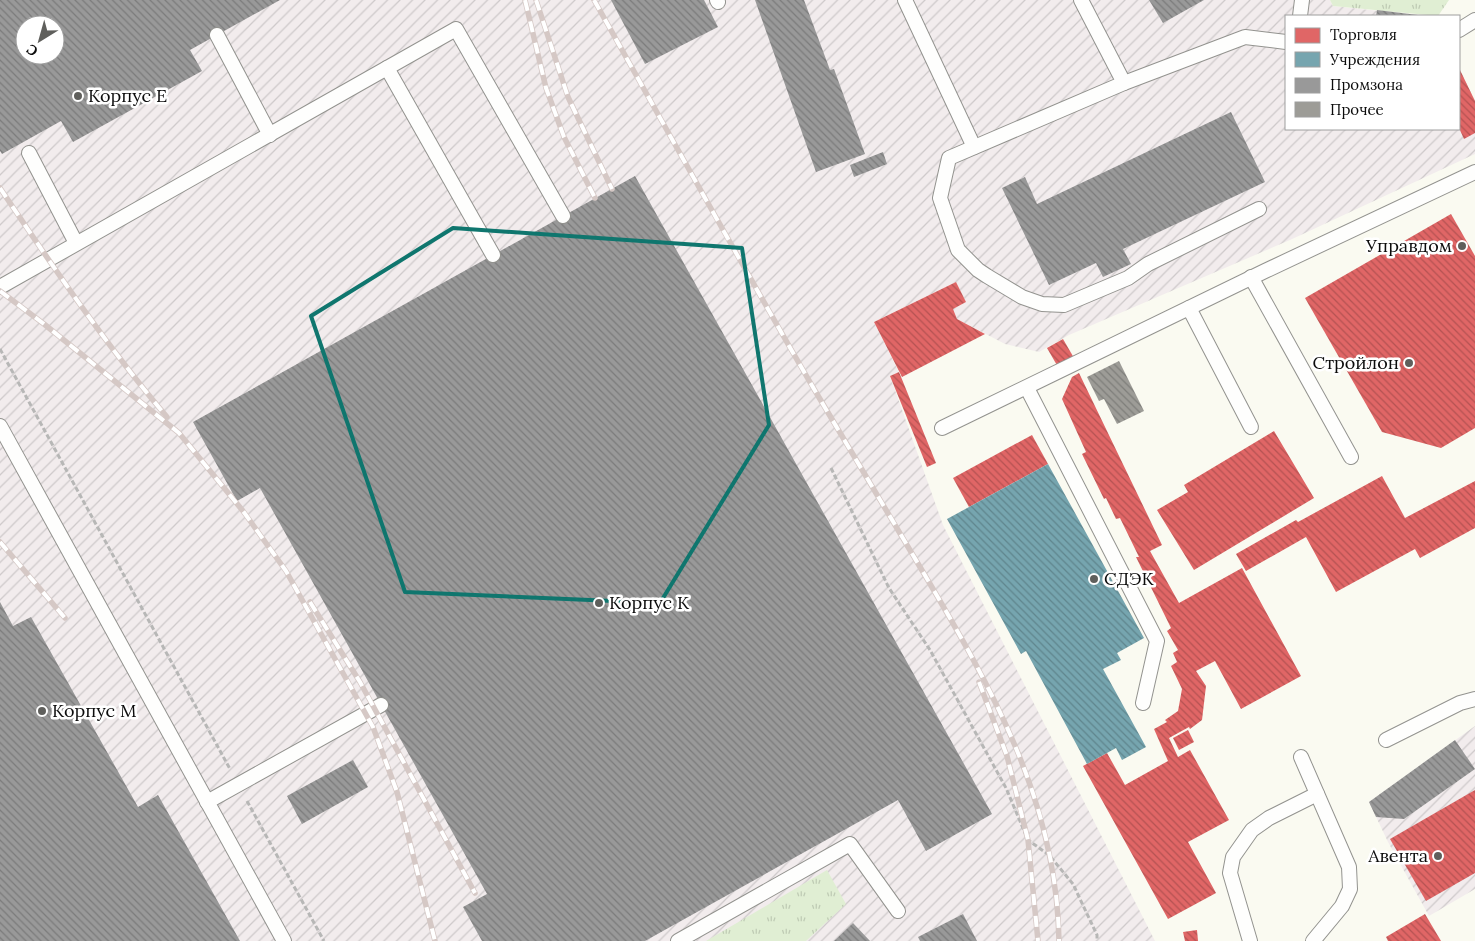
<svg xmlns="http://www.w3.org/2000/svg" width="1475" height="941" font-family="Lora,serif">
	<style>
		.industrial { fill: url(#industrial-furrows); fill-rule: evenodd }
		.grass { fill: url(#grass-tufts) }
		.shops { fill: url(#shops-back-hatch) }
		.public { fill: url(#public-back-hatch) }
		.industry { fill: url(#industry-back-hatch); fill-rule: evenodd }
		.building { fill: url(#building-back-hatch) }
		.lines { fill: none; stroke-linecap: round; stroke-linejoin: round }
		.service-casing { stroke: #93938f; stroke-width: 16 }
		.path { stroke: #b7b7b6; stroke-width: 3; stroke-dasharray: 5 2.5; stroke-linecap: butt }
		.service { stroke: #fefefd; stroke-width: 14 }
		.rail-casing { stroke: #d5c8c5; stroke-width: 5.5 }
		.rail { stroke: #fff; stroke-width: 4; stroke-dasharray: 11; stroke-linecap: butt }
		.marked { fill: none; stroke: #0f766e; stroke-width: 4; stroke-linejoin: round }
		.poi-dot { fill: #5f5f5c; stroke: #fff; stroke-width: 2 }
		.labels { text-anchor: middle; stroke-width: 5; stroke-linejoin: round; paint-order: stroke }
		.poi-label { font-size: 18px; fill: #0c0c0c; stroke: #fff; text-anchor: start }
	</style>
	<defs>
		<pattern id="industrial-furrows" width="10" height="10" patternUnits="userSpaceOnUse" patternTransform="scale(1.25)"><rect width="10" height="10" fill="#f2eced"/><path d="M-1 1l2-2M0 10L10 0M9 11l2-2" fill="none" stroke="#cec9ca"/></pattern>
		<pattern id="grass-tufts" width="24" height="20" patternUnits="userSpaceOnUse" patternTransform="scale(1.25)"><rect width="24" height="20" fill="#e0eed3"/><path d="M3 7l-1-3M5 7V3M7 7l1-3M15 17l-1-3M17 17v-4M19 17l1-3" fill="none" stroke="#bfcbb4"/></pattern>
		<pattern id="shops-back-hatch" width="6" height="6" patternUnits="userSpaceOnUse" patternTransform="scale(1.25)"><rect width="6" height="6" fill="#e06666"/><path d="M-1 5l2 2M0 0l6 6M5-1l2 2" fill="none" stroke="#b45252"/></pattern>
		<pattern id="public-back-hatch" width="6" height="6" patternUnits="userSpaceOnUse" patternTransform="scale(1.25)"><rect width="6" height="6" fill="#76a5af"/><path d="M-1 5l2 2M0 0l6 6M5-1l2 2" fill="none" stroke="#5f858d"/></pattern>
		<pattern id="industry-back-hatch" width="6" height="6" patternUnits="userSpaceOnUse" patternTransform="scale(1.25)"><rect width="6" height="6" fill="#999"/><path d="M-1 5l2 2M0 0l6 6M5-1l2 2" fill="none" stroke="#7b7b7b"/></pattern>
		<pattern id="building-back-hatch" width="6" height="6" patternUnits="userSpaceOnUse" patternTransform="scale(1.25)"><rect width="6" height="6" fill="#9d9c97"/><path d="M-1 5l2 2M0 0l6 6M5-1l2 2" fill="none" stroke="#7e7e7a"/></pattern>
	</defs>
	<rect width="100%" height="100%" fill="#fafaf1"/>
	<g class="industrial">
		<path d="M0,0h1330l3,6 93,10h-140v113h173v-61l16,33v53l-185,86 -221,95 -30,17 -34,-8 -48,-25 -4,-10 13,-7 -10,-20 -82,40 25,50 -9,4 53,149 212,416h-1155zM25,25h30v30h-30z"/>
		<path d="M1475,726v163l-46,27 -41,-74 -19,-40z"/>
	</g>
	<g class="grass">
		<path d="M1330,0h119l-11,16 -105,-10z"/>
		<path d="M827,870l19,34 -40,37h-100z"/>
	</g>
	<g class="shops">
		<path d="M1459,68l16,33v32l-11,6 -5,-11z"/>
		<path d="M1451,214l24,42v172l-34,20 -59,-16 -77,-134z"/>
		<path d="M956,282l10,20 -13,7 4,10 28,15 -83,43 -28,-55z"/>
		<path d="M1063,339l11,19 -16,9 -11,-19z"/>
		<path d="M899,372l37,91 -9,4 -37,-91z"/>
		<path d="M1079,373l83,172 -12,6 29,52 63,-35 59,108 -60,33 -26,-48 -19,10 10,15 -4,34 -12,9 -1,-2 -20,11 9,19 12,-7 39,70 -41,22 28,51 -48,26 -85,-153 24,-13 18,32 43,-24 -14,-32 13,-7 -2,-2 13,-9 4,-22 -11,-23 6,-4 -4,-9 5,-3 -11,-19 4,-3 -35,-71h3l-19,-39 -4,1 -10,-21 -2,1 -22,-45 4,-2 -24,-53 10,-22z"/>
		<path d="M1274,431l40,67 -120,72 -37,-60 31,-18 -4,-7z"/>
		<path d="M1032,435l16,29 -79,43 -16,-29z"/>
		<path d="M1382,476l23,42 70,-37v47l-55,30 -5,-9 -79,43 -30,-55 -60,34 -10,-17 60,-34 2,2z"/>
		<path d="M1188,730l6,12 -15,8 -6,-12z"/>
		<path d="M1475,790v83l-49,28 -36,-62z"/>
		<path d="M1425,914l16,27h-53l-2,-4z"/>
		<path d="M1197,930l1,11h-13l-2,-9z"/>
	</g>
	<path class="public" d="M1048,464l96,174 -27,15 4,7 -18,9 43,78 -24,13 -6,-12 -29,16 -61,-113 -5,3 -74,-135z"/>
	<g class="industry">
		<path d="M0,0h280l-90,50 12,21 -129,71 -12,-21 -59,33 -2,-3zM25,25h30v30h-30z"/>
		<path d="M611,0h93l14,27 -73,37z"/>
		<path d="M755,0h49l26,70 4,-1 31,85 -49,18z"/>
		<path d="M1149,0h55l-41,23z"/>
		<path d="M1377,10l41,5 -1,1h-41z"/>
		<path d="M1231,112l34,70 -142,67 8,15 -28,13 -7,-14 -47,22 -47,-97 23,-11 12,27z"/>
		<path d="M883,152l4,12 -33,13 -4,-12z"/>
		<path d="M635,176l357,638 -66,37 -28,-51 -253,141h-163l-19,-34 24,-13 -227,-406 -23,13 -44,-79z"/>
		<path d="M0,602l13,24 18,-9 107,190 20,-12 82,146h-240z"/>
		<path d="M1455,740l20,29 -71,50 -28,-2 -7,-15z"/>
		<path d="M353,760l15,27 -66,37 -15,-28z"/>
		<path d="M963,914l14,27h-57l-2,-4z"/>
		<path d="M853,923l17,18h-36z"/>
	</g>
	<path class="building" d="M1119,361l25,50 -27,13 -13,-25 -5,2 -12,-24z"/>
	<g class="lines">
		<g class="service-casing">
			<g id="service">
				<path d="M717,0l1,2"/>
				<path d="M905,0l69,147"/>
				<path d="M1081,0l43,83"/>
				<path d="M1300,16l2,-16"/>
				<path d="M1459,30l16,-10"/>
				<path d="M217,35l53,100"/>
				<path d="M387,68l106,187"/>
				<path d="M29,153l47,90"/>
				<path d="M1259,209l-111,55 -20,14 -64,27 -22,-1 -20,-7 -35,-21 -9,-6 -20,-20 -18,-52 9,-40 175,-75 121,-46 41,5"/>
				<path d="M1251,277l100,180"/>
				<path d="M0,287l456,-258 107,187"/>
				<path d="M1189,308l62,119"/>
				<path d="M1027,388l130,253 -14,62"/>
				<path d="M0,426l284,515"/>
				<path d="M942,428l323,-157 210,-99"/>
				<path d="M1386,740l74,-37 15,-4"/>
				<path d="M1301,757l48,110 1,22 -8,17 -29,35"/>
				<path d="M207,802l174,-97"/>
				<path d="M678,941l172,-97 48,67"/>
				<path d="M1250,941l-20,-68 3,-16 19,-27 17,-12 48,-24"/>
			</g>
		</g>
		<g class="path">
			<path d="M0,349l230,420"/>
			<path d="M831,468l58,120 41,62 76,138 22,52 21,15 24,29 24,51v6"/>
			<path d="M247,801l77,140"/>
		</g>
		<use href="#service" class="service"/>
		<g class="rail-casing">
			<g id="rail">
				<path d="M525,0l21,88 18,49 31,61"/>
				<path d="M536,0l32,97 44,92"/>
				<path d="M594,0c73,130 145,260 220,389 36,61 73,122 109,183 68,115 134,230 136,369"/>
				<path d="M0,188c53,79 106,157 167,229"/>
				<path d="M0,291l44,33 135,109 64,78 43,60 87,156 24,65 38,149"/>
				<path d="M0,542l65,76"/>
				<path d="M310,602l50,80 115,211"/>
				<path d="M979,682l28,74 21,84 10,101"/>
			</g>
		</g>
		<use href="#rail" class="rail"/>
	</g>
	<path class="marked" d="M453,228l289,20 27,177 -109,178 -255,-11 -94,-276z"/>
	<g class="poi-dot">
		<circle cx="78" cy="96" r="5"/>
		<circle cx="1462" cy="246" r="5"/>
		<circle cx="1409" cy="363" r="5"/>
		<circle cx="1094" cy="579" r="5"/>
		<circle cx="599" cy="603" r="5"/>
		<circle cx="42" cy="711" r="5"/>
		<circle cx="1438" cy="856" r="5"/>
	</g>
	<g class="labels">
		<g class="poi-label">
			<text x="88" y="102">Корпус Е</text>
			<text x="1452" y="252" text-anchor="end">Управдом</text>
			<text x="1399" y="369" text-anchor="end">Стройлон</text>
			<text x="1104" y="585">СДЭК</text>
			<text x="609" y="609">Корпус К</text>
			<text x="52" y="717">Корпус М</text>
			<text x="1428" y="862" text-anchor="end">Авента</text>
		</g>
	</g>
	<rect x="1285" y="15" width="175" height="115" fill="#ffffff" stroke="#9e9e9e"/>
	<rect x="1295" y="28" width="25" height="15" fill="#e06666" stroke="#9e9e9e"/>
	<text x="1330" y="40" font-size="15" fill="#0c0c0c">Торговля</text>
	<rect x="1295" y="52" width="25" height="15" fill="#76a5af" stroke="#9e9e9e"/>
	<text x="1330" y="65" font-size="15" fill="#0c0c0c">Учреждения</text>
	<rect x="1295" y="78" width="25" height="15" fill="#999999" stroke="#9e9e9e"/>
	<text x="1330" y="90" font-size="15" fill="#0c0c0c">Промзона</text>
	<rect x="1295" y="102" width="25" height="15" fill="#9d9c97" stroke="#9e9e9e"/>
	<text x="1330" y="115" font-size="15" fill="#0c0c0c">Прочее</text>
	<g transform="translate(40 40) rotate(217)"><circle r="24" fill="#ffffff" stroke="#9e9e9e"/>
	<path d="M0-4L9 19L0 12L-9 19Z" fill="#5f5f5c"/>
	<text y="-8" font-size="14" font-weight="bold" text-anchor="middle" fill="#0c0c0c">С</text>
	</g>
</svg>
